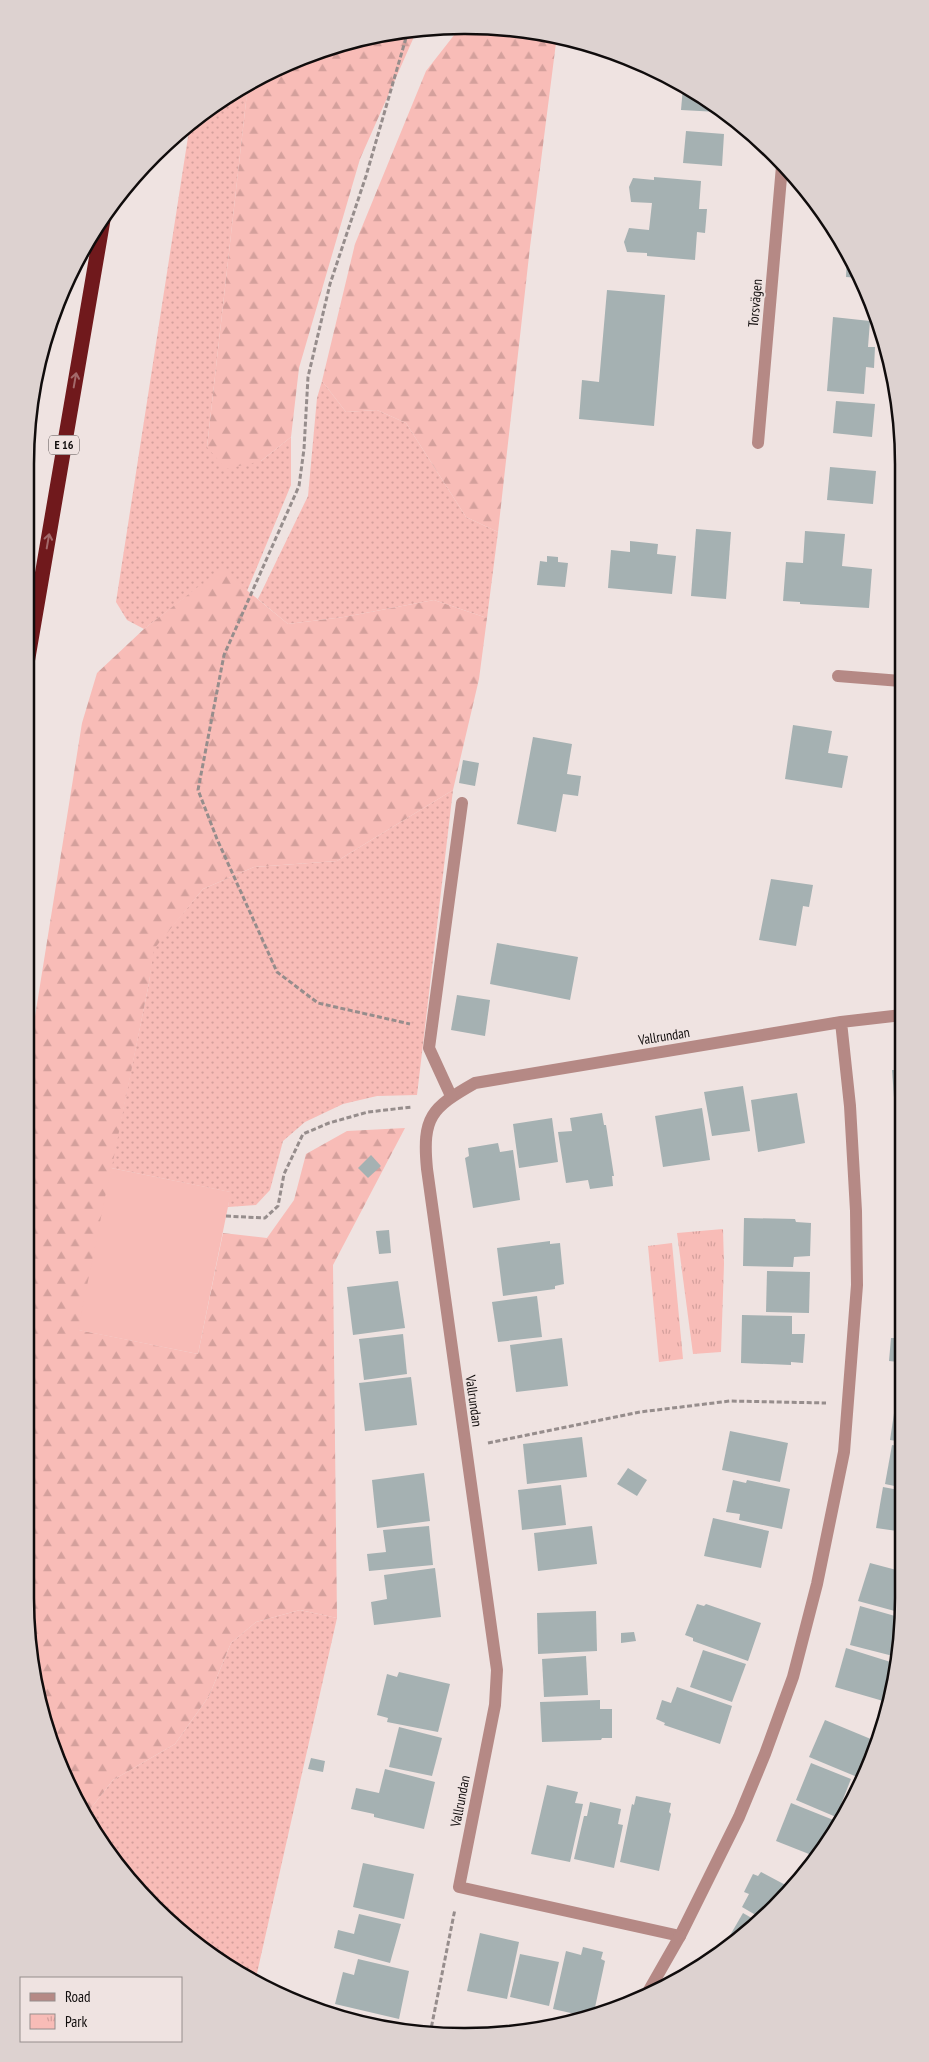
<svg xmlns="http://www.w3.org/2000/svg" width="929" height="2062" font-family="'PT Sans Narrow',sans-serif">
	<style>
		.grass { fill: url(#grass-dots) }
		.forest { fill: url(#forest-firs) }
		.park { fill: url(#park-tufts) }
		.garden { fill: #f8bcb7 }
		.building { fill: #a5b1b2 }
		.lines { fill: none; stroke-linecap: round; stroke-linejoin: round }
		.path { stroke: #968d8c; stroke-width: 3; stroke-dasharray: 5 2.5; stroke-linecap: butt }
		.minor { stroke: #b58985; stroke-width: 12 }
		.highway { stroke: #70191c; stroke-width: 15 }
		.oneway { stroke: #a36a6b }
		.labels { text-anchor: middle; stroke-width: 4; stroke-linejoin: round; paint-order: stroke }
		.shield { fill: #efe3e1; stroke: #534c4c; stroke-width: 1 }
		.shield-label { font-size: 12px; font-weight: bold; fill: #100c0c }
		.street-label { font-size: 14px; fill: #100c0c; stroke: #efe3e1 }
		.rim { fill: none; stroke: #100c0c; stroke-width: 2.5 }
	</style>
	<defs>
		<pattern id="grass-dots" width="8" height="8" patternUnits="userSpaceOnUse" patternTransform="scale(1.25)"><rect width="8" height="8" fill="#f8bcb7"/><path d="M2 2h.1M6 6h.1" fill="none" stroke="#d4a09c" stroke-width="1.8" stroke-linecap="round"/></pattern>
		<pattern id="forest-firs" width="22" height="20" patternUnits="userSpaceOnUse" patternTransform="scale(1.25)"><rect width="22" height="20" fill="#f8bcb7"/><path d="M5 1l3.5 6h-7zM16 11l3.5 6h-7z" fill="#d4a09c"/></pattern>
		<pattern id="park-tufts" width="24" height="20" patternUnits="userSpaceOnUse" patternTransform="scale(1.25)"><rect width="24" height="20" fill="#f8bcb7"/><path d="M3 7l-1-3M5 7V3M7 7l1-3M15 17l-1-3M17 17v-4M19 17l1-3" fill="none" stroke="#d4a09c"/></pattern>
	</defs>
	<rect width="100%" height="100%" fill="#efe3e1"/>
	<g class="grass">
		<path d="M248,84l-41,363 54,14 30,-24v48l-44,106 -26,-21 -77,59 -17,-9 -11,-18 74,-478 30,-25z"/>
		<path d="M322,381l24,31 31,-2 29,13 60,94 32,15 -11,86 -53,-18 -90,17 -56,7 -30,-25 50,-103 9,-98z"/>
		<path d="M453,790l-36,305 -40,1 -34,8 -38,18 -22,19 -13,49 -14,15 -28,2 2,-15 -119,-24 38,-185 4,-34 50,-60 51,-22 83,-6z"/>
		<path d="M300,1610l37,8 -82,364 -11,-4 -110,-91 -50,-70 29,-37 62,-36 34,-48 22,-53 25,-21z"/>
	</g>
	<g class="forest">
		<path d="M462,25l95,10 -27,212 -32,285 -32,-15 -60,-94 -29,-13 -31,2 -24,-31 33,-137 71,-173z"/>
		<path d="M417,30l-57,129 -61,209 -8,69 -30,24 -35,8 -19,-22 41,-363 48,-25 82,-25z"/>
		<path d="M221,569l67,55 56,-7 90,-17 53,18 -8,61 -26,111 -116,71 -83,6 -51,22 -49,60 -5,34 -70,347 119,24 25,-121 44,5 27,-38 12,-46 41,-23 58,-3 -72,137 4,353 -37,-8 -44,12 -25,21 -22,53 -34,48 -62,36 -29,37 -36,-78 -23,-142v-518l57,-356 15,-50 47,-44z"/>
	</g>
	<g class="park">
		<path d="M723,1229l1,35 -3,88 -28,2 -16,-121z"/>
		<path d="M672,1243l11,116 -24,3 -11,-116z"/>
	</g>
	<path class="garden" d="M111,1168l120,24 -33,162 -120,-24z"/>
	<g class="building">
		<path d="M683,87l35,21v4l-37,-2z"/>
		<path d="M686,131l38,3 -2,32 -39,-3z"/>
		<path d="M654,177l47,4 -2,28h8l-2,24 -8,-1 -2,28 -48,-4v-3l-20,-1 -3,-10 5,-14 20,2 3,-27 -21,-1 -2,-15 4,-9 21,2z"/>
		<path d="M847,256l6,11 7,11 -14,-1z"/>
		<path d="M607,290l58,5 -11,131 -75,-7 3,-39 17,2z"/>
		<path d="M833,317l37,4 -2,26h7l-1,21 -8,-1 -2,27 -37,-3z"/>
		<path d="M836,401l39,3 -3,33 -39,-4z"/>
		<path d="M830,467l46,4 -3,33 -46,-4z"/>
		<path d="M696,529l35,3 -5,67 -35,-3z"/>
		<path d="M805,531l40,3 -3,32 30,3 -3,39 -69,-4v-2l-17,-1 3,-39 17,1z"/>
		<path d="M630,541l28,3 -1,10 19,2 -4,38 -64,-6 3,-38 19,2z"/>
		<path d="M547,556l11,1v5l10,1 -3,24 -28,-2 3,-24 7,1z"/>
		<path d="M793,725l39,6 -4,22 20,3 -6,32 -57,-9z"/>
		<path d="M533,737l39,7 -5,30 14,2 -3,20 -15,-2 -7,38 -39,-8z"/>
		<path d="M463,760l16,3 -4,23 -16,-3z"/>
		<path d="M771,879l42,6 -4,22 -6,-1 -7,40 -37,-6z"/>
		<path d="M497,943l81,14 -8,43 -80,-16z"/>
		<path d="M457,995l33,5 -5,36 -34,-6z"/>
		<path d="M892,1070h10v40l-7,1z"/>
		<path d="M743,1086l7,45 -38,5 -8,-44z"/>
		<path d="M797,1093l8,50 -47,9 -7,-52z"/>
		<path d="M702,1108l8,52 -47,7 -8,-51z"/>
		<path d="M602,1113l2,12h2l8,51h-2l1,10 -23,3 -2,-9 -22,3 -8,-51 14,-1 -2,-13z"/>
		<path d="M902,1114l1,40h-2l-3,-39z"/>
		<path d="M552,1118l6,44 -39,6 -6,-44z"/>
		<path d="M498,1143l2,9 13,-2 7,50 -47,8 -8,-50 4,-2 -1,-8z"/>
		<path d="M371,1155l10,11 -13,12 -10,-10z"/>
		<path d="M899,1159h4v29h-2z"/>
		<path d="M744,1218l51,1 1,3 15,1 -1,33 -16,1 -1,10 -50,-1z"/>
		<path d="M389,1230l2,23 -12,1 -3,-23z"/>
		<path d="M550,1241v3l10,-1 4,41 -9,2v3l-52,7 -6,-48z"/>
		<path d="M767,1271l43,1 -1,41 -43,-1z"/>
		<path d="M398,1281l7,47 -52,7 -6,-48z"/>
		<path d="M537,1296l5,41 -44,5 -6,-40z"/>
		<path d="M742,1315l50,1v18h13l-2,29 -12,-1v3l-50,-2z"/>
		<path d="M900,1325h3v41l-5,-1 1,-3 -10,-1 2,-23h9z"/>
		<path d="M403,1334l4,40 -43,6 -5,-41z"/>
		<path d="M562,1338l6,48 -52,6 -6,-47z"/>
		<path d="M411,1377l6,48 -52,6 -6,-48z"/>
		<path d="M896,1400l7,1v41l-13,-2z"/>
		<path d="M730,1431l58,12 -8,39 -58,-12z"/>
		<path d="M582,1437l5,40 -60,7 -4,-40z"/>
		<path d="M892,1445l12,2v41l-19,-4z"/>
		<path d="M628,1468l19,12 -10,16 -20,-12z"/>
		<path d="M424,1473l6,48 -53,7 -5,-48z"/>
		<path d="M733,1480l13,3 1,-3 43,9 -8,40 -43,-9 1,-6 -14,-2z"/>
		<path d="M561,1485l5,40 -44,5 -4,-40z"/>
		<path d="M883,1487l21,4v41l-28,-4z"/>
		<path d="M713,1518l56,13 -8,37 -57,-12z"/>
		<path d="M429,1526l4,39 -64,6 -2,-17 19,-2 -3,-22z"/>
		<path d="M592,1526l5,38 -59,7 -4,-38z"/>
		<path d="M870,1563l34,9 -2,41 -44,-12z"/>
		<path d="M435,1568l6,49 -67,8 -3,-23 16,-3 -3,-24z"/>
		<path d="M697,1604l7,2 2,-2 55,19 -13,38 -55,-20v-3l-8,-3z"/>
		<path d="M860,1606l42,12 -9,38 -43,-11z"/>
		<path d="M596,1611l1,40 -59,3 -1,-41z"/>
		<path d="M634,1632l2,9 -15,2v-10z"/>
		<path d="M846,1648l51,16 -2,20 -5,19 -55,-16z"/>
		<path d="M703,1650l43,14 -14,38 -42,-15z"/>
		<path d="M586,1656l2,39 -44,2 -2,-38z"/>
		<path d="M399,1672l51,12 -12,48 -51,-10 1,-4 -11,-3 10,-41 10,3z"/>
		<path d="M677,1687l55,19 -12,38 -56,-19 1,-2 -9,-4 6,-19 9,3z"/>
		<path d="M600,1700v9h12v29h-10l-1,2 -59,2 -2,-40z"/>
		<path d="M825,1720l53,22 -8,25 -8,12 -53,-22z"/>
		<path d="M399,1727l43,11 -10,38 -43,-9z"/>
		<path d="M311,1758l14,3 -2,11 -15,-3z"/>
		<path d="M811,1763l40,16 -15,38 -40,-17z"/>
		<path d="M385,1769l50,13 -11,47 -50,-12v-3l-23,-5 5,-21 23,5z"/>
		<path d="M547,1785l31,7 -3,11 8,1 -13,58 -39,-8z"/>
		<path d="M636,1796l35,7 -2,9 2,2 -12,57 -39,-9 12,-58 2,1z"/>
		<path d="M590,1802l31,7 -3,15 5,1 -9,43 -40,-9 10,-43h3z"/>
		<path d="M791,1803l45,18 -22,35 -38,-15z"/>
		<path d="M363,1863l51,11 -10,45 -51,-12z"/>
		<path d="M761,1872l32,17 -34,28 -17,-10 7,-13 -5,-2 9,-18 5,2z"/>
		<path d="M743,1913l12,7 -30,24z"/>
		<path d="M359,1914l42,10 -11,39 -56,-15 4,-18 16,4z"/>
		<path d="M480,1933l39,9 -12,57 -40,-8z"/>
		<path d="M583,1947l20,5 -2,7 4,2 -11,51 -10,4 -31,-7 13,-58 15,4z"/>
		<path d="M520,1954l39,8 -10,44 -39,-9z"/>
		<path d="M358,1959l51,12 -10,48 -64,-15 8,-32 11,3z"/>
	</g>
	<g class="lines">
		<g class="path">
			<path d="M408,31l-42,145 -36,108 -22,93 -4,72 -5,37 -75,169 -26,135 19,49 60,133 41,31 92,21"/>
			<path d="M226,1216l39,2 13,-12 6,-32 19,-40 26,-11 39,-11 44,-5"/>
			<path d="M488,1443l152,-31 90,-11 96,2"/>
			<path d="M430,2034l25,-125"/>
		</g>
		<g class="minor">
			<path d="M758,443l24,-277"/>
			<path d="M838,676l63,5"/>
			<path d="M841,1022l9,84 6,105 1,74 -13,167 -27,132 -24,93 -28,77 -26,63 -59,119 -221,-49 36,-182 2,-35 -70,-501c-5,-52 4,-61 48,-86l366,-61 61,-7"/>
			<path d="M451,1096l-22,-48 33,-245"/>
			<path d="M648,1992l32,-56"/>
		</g>
		<path class="highway" d="M25,675l79,-461"/>
	</g>
	<defs><path id="oneway-shaft" d="M-6 0H5M1.5-3L5.5 0L1.5 3" fill="none" stroke-width="1.6" stroke-linecap="round" stroke-linejoin="round" transform="scale(1.25)"/></defs>
	<g class="oneway">
		<use href="#oneway-shaft" transform="translate(75 380) rotate(-80)"/>
		<use href="#oneway-shaft" transform="translate(48 541) rotate(-80)"/>
	</g>
	<g class="labels">
		<rect class="shield" x="49" y="435.5" width="30" height="19" rx="4"/>
		<g class="shield-label">
			<text x="64" y="449">E 16</text>
		</g>
		<g class="street-label">
			<text transform="translate(755 303) rotate(-85)" y="5">Torsvägen</text>
			<text transform="translate(664 1036) rotate(-9)" y="5">Vallrundan</text>
			<text transform="translate(474 1401) rotate(82)" y="5">Vallrundan</text>
			<text transform="translate(460 1801) rotate(-79)" y="5">Vallrundan</text>
		</g>
	</g>
	<path d="M0 0H929V2062H0ZM464 34H465A430 430 0 0 1 895 464V1598A430 430 0 0 1 465 2028H464A430 430 0 0 1 34 1598V464A430 430 0 0 1 464 34Z" fill="#ddd2d0" fill-rule="evenodd"/>
	<path class="rim" d="M464 34H465A430 430 0 0 1 895 464V1598A430 430 0 0 1 465 2028H464A430 430 0 0 1 34 1598V464A430 430 0 0 1 464 34Z"/>
	<rect x="20" y="1977" width="162" height="65" fill="#efe3e1" stroke="#968d8c"/>
	<rect x="30" y="1993" width="25" height="8" fill="#b58985" stroke="#968d8c"/>
	<text x="65" y="2002" font-size="15" fill="#100c0c">Road</text>
	<rect x="30" y="2014" width="25" height="15" fill="url(#park-tufts)" stroke="#968d8c"/>
	<text x="65" y="2027" font-size="15" fill="#100c0c">Park</text>
</svg>
